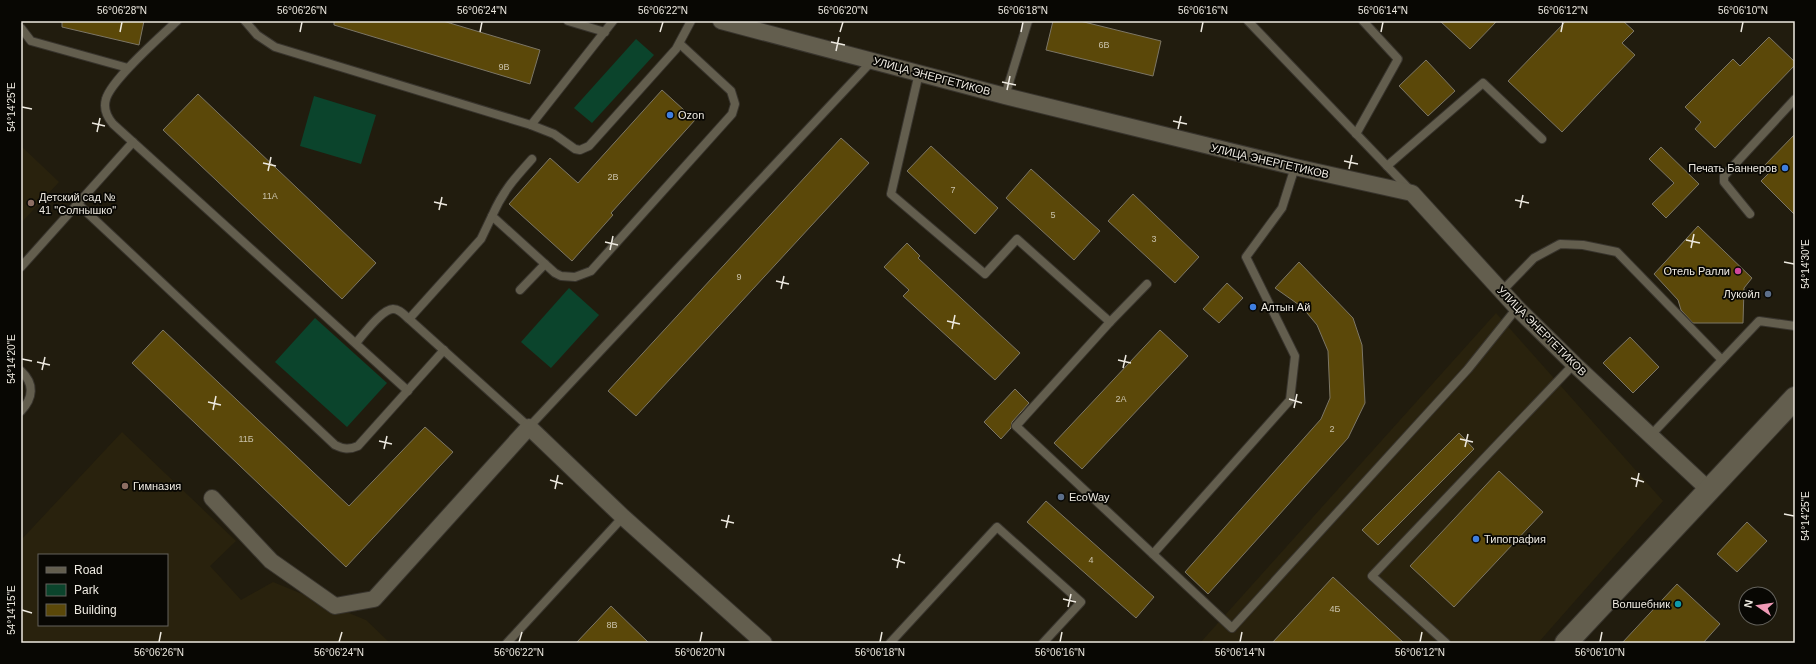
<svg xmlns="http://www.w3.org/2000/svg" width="1816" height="664" font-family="Arial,sans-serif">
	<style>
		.built { fill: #29220d; fill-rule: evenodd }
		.green { fill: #0b442c }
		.building { fill: #5b4809; stroke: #7c7666 }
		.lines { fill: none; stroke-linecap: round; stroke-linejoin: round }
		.service-casing { stroke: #38342d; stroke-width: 10 }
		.minor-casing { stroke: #38342d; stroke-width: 18 }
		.secondary-casing { stroke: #38342d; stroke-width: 24 }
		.service { stroke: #635e4e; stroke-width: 8 }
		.minor { stroke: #635e4e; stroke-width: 16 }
		.secondary { stroke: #635e4e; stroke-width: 22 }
		.ticks { fill: none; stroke: #eeeae1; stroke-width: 1.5 }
		.shop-dot { fill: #3f7fe0; stroke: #080703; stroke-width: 1.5 }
		.education-dot { fill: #8d6e63; stroke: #080703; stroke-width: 1.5 }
		.hotel-dot { fill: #d1479c; stroke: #080703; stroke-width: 1.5 }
		.service-dot { fill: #5c6f8a; stroke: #080703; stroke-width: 1.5 }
		.culture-dot { fill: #0f9aa8; stroke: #080703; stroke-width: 1.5 }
		.labels { text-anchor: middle; stroke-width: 3.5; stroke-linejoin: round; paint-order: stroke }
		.number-label { font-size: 9px; fill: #c9c2ab }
		.street-label { font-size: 11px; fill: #eeeae1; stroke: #080703 }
		.poi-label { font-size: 11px; fill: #eeeae1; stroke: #080703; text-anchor: start }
		.neatline { fill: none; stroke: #eeeae1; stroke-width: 1.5 }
		.ticks-label { font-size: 10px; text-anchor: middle; fill: #eeeae1 }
	</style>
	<rect width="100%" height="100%" fill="#211c0e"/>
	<g class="built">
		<path d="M21,146l38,36 -38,41z"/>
		<path d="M1496,313l167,188 -125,142h-338z"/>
		<path d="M122,432l114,109 -26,25 31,34 32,-18 93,38 24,23h-369v-103zM39,555h128v70h-128z"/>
	</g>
	<g class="green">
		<path d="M636,39l18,16 -62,68 -18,-15z"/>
		<path d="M314,96l62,19 -15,49 -61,-18z"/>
		<path d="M569,288l30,27 -48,53 -30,-26z"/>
		<path d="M315,318l72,65 -40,44 -72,-65z"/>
	</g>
	<g class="building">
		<path d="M62,21h82l-5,24 -77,-18z"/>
		<path d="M334,21h109l97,29 -10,34 -196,-59z"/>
		<path d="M1053,21h27l81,20 -8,35 -107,-26z"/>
		<path d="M1440,21h57l-27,28z"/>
		<path d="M1566,21h57l11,10 -12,12 13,12 -73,77 -54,-51z"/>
		<path d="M1769,37l26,25v3l-80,83 -20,-19 6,-7 -16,-15 48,-48 7,7z"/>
		<path d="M1426,60l29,31 -27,25 -29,-30z"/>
		<path d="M662,90l33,30 -84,93 2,2 -41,46 -63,-57 41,-46 28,25z"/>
		<path d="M198,94l178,169 -34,36 -179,-169z"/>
		<path d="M1795,134v81l-34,-34 8,-8 -6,-6z"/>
		<path d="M841,138l28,25 -233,253 -28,-25z"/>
		<path d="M931,146l67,62 -23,26 -68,-63z"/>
		<path d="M1661,147l38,37 -33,34 -14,-14 22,-21 -25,-24z"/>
		<path d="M1031,169l69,62 -26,29 -68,-62z"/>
		<path d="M1133,194l66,63 -24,26 -67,-62z"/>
		<path d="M1698,226l54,52 -8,10 -1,35h-50l-12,-13 -3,-10 -24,-26z"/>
		<path d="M907,243l13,13 -2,2 102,95 -25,27 -92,-84 6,-6 -25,-23z"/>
		<path d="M1299,262l54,56 9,27 3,58 -17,35 -140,156 -23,-22 136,-153 9,-21 -2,-47 -11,-26 -15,-18 -27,-19z"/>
		<path d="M1227,283l16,15 -24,25 -16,-14z"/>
		<path d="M163,330l186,176 76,-79 28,25 -107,115 -214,-204z"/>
		<path d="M1160,330l28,26 -106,113 -28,-26z"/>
		<path d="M1630,337l29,30 -26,26 -30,-30z"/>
		<path d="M1015,389l14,14 -17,19 -1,6 -10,11 -17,-17z"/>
		<path d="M1459,433l15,16 -96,96 -16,-15z"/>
		<path d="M1499,471l44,41 -89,95 -44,-41z"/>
		<path d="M1046,501l108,96 -18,21 -109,-96z"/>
		<path d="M1747,522l20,19 -30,31 -20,-18z"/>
		<path d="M1333,577l71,66h-132z"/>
		<path d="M1677,584l43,40 -17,19h-81z"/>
		<path d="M611,606l38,37h-73z"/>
	</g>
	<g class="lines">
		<g class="service-casing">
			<g id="service">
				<path d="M177,21c-16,15 -66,59 -71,78 -3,10 1,18 7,25l295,267"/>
				<path d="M245,21l12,14 18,12 256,78 82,-104"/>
				<path d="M568,21l37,11"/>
				<path d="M1248,21l163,170"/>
				<path d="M21,28l10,13 97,27"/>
				<path d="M919,73l-28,121 94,80 32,-35 93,83"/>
				<path d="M1005,96l23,-75"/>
				<path d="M531,125l23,9 21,15 5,1 9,-4 87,-97 15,-28"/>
				<path d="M1356,134l42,-75 -35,-38"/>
				<path d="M532,159c-18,20 -29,32 -40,57l63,57 6,3 14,1 16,-6 141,-157 3,-10 -4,-13 -51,-47"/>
				<path d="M1387,166l96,-83 59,56"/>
				<path d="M78,204l257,241c8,4 14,5 23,1l86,-96"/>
				<path d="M1750,214l-26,-32v-6l71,-77"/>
				<path d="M492,216l-11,23 -72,80 120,108 343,-366"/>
				<path d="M21,267l112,-125"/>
				<path d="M1147,284l-37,38 -94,104 216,202 236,-259 49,-61"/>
				<path d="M520,290l25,-26"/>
				<path d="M1502,291l32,-33 26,-14 23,1 34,7 105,108"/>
				<path d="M356,343c7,-8 26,-34 37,-34 7,0 11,6 16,10"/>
				<path d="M21,371c14,13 12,27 0,40"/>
				<path d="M1651,435l108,-114 36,5"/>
				<path d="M1153,554l137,-154 5,-44 -49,-99 36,-49 13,-41"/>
				<path d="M507,643l116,-126"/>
				<path d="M890,643l107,-116 84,75 -38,41"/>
				<path d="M1446,643l-74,-67 202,-212"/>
			</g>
		</g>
		<g class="minor-casing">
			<g id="minor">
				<path d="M721,21l284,75 290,71 117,26 105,115 57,56 135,126"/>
				<path d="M212,498l59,63 64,45 39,-7 155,-172 94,90 141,126"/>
			</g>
		</g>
		<g class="secondary-casing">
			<path id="secondary" d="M1566,643l229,-245"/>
		</g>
		<use href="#service" class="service"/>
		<use href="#minor" class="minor"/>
		<use href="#secondary" class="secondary"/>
	</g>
	<path class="ticks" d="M120,32l2,-10M300,32l2,-10M480,32l2,-10M660,32l3,-10M840,32l3,-10M1021,32l2,-10M1201,32l2,-10M1381,32l2,-10M1561,32l2,-10M1741,32l2,-10M831,42l14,3M836,51l3,-14M1002,82l14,3M1007,90l3,-14M22,107l10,2M1173,121l14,3M92,123l13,3M1178,129l3,-13M97,132l3,-14M1344,161l14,3M263,163l13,3M1349,169l3,-14M268,171l3,-14M1515,200l14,3M434,202l13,3M1520,208l3,-13M439,210l3,-13M1686,240l14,3M605,242l13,3M1691,248l3,-14M610,250l3,-14M1784,262l10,2M776,281l13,3M781,289l3,-13M947,321l13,3M952,329l3,-14M22,359l10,2M1118,360l13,3M37,362l13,3M1123,368l3,-13M42,370l3,-13M1289,399l13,4M208,402l13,3M1294,408l3,-14M213,410l3,-14M1460,439l13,3M379,441l13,3M1465,447l3,-13M384,449l3,-13M1631,478l13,4M550,480l13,4M1636,487l3,-14M555,489l3,-14M1784,514l10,2M721,520l13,3M726,528l3,-13M892,559l13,4M897,568l3,-14M1063,599l13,3M1068,607l3,-13M22,610l10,3M159,642l2,-10M339,642l3,-10M519,642l3,-10M700,642l2,-10M880,642l2,-10M1060,642l2,-10M1240,642l2,-10M1420,642l2,-10M1600,642l2,-10"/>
	<g class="shop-dot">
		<circle cx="670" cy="115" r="4"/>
		<circle cx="1785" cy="168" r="4"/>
		<circle cx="1253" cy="307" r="4"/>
		<circle cx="1476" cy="539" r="4"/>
	</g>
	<g class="education-dot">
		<circle cx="31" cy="203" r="4"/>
		<circle cx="125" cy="486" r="4"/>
	</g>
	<circle class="hotel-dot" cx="1738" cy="271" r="4"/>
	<g class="service-dot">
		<circle cx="1768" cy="294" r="4"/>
		<circle cx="1061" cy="497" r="4"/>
	</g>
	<circle class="culture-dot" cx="1678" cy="604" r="4"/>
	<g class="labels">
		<g class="number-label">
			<text x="1104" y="48">6В</text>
			<text x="504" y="70">9В</text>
			<text x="613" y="180">2B</text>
			<text x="953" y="193">7</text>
			<text x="270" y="199">11А</text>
			<text x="1053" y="218">5</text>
			<text x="1154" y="242">3</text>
			<text x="739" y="280">9</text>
			<text x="1121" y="402">2А</text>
			<text x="1332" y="432">2</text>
			<text x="246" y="442">11Б</text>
			<text x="1091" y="563">4</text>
			<text x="1335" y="612">4Б</text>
			<text x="612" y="628">8В</text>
		</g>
		<g class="street-label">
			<text transform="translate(932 76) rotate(15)" y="4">УЛИЦА ЭНЕРГЕТИКОВ</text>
			<text transform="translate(1270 161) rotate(13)" y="4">УЛИЦА ЭНЕРГЕТИКОВ</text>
			<text transform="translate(1542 331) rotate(45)" y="4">УЛИЦА ЭНЕРГЕТИКОВ</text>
		</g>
		<g class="poi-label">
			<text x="678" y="119">Ozon</text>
			<text x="1777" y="172" text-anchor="end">Печать Баннеров</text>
			<text x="39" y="201">Детский сад №<tspan x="39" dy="13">41 "Солнышко"</tspan></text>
			<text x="1730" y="275" text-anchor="end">Отель Ралли</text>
			<text x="1760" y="298" text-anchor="end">Лукойл</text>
			<text x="1261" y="311">Алтын Ай</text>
			<text x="133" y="490">Гимназия</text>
			<text x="1069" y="501">EcoWay</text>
			<text x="1484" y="543">Типография</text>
			<text x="1670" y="608" text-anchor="end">Волшебник</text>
		</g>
	</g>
	<rect width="1816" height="664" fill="none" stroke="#080703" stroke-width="44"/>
	<rect x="38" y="554" width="130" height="72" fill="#080703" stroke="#64625c"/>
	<rect x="46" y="567" width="20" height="6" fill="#635e4e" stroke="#64625c"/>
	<text x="74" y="574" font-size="12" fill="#eeeae1">Road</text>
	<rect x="46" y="584" width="20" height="12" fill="#0b442c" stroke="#64625c"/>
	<text x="74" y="594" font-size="12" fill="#eeeae1">Park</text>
	<rect x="46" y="604" width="20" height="12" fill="#5b4809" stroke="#64625c"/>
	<text x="74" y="614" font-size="12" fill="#eeeae1">Building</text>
	<g transform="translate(1758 606) rotate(283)"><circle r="19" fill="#080703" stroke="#64625c"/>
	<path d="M0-3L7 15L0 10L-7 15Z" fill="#f09ab6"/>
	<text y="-6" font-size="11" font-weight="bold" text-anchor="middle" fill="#eeeae1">N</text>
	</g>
	<rect x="22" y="22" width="1772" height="620" class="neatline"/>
	<g class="ticks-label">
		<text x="122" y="14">56°06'28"N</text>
		<text x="302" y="14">56°06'26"N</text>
		<text x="482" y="14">56°06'24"N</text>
		<text x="663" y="14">56°06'22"N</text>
		<text x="843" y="14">56°06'20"N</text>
		<text x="1023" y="14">56°06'18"N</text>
		<text x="1203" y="14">56°06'16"N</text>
		<text x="1383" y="14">56°06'14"N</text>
		<text x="1563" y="14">56°06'12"N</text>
		<text x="1743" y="14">56°06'10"N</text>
		<text transform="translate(11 107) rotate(-90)" y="4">54°14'25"E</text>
		<text transform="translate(1805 264) rotate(-90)" y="4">54°14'30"E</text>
		<text transform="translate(11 359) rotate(-90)" y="4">54°14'20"E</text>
		<text transform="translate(1805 516) rotate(-90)" y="4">54°14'25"E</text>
		<text transform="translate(11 610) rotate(-90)" y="4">54°14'15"E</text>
		<text x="159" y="656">56°06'26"N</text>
		<text x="339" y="656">56°06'24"N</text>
		<text x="519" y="656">56°06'22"N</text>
		<text x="700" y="656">56°06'20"N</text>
		<text x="880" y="656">56°06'18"N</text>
		<text x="1060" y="656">56°06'16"N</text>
		<text x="1240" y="656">56°06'14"N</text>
		<text x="1420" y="656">56°06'12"N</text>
		<text x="1600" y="656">56°06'10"N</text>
	</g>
</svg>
